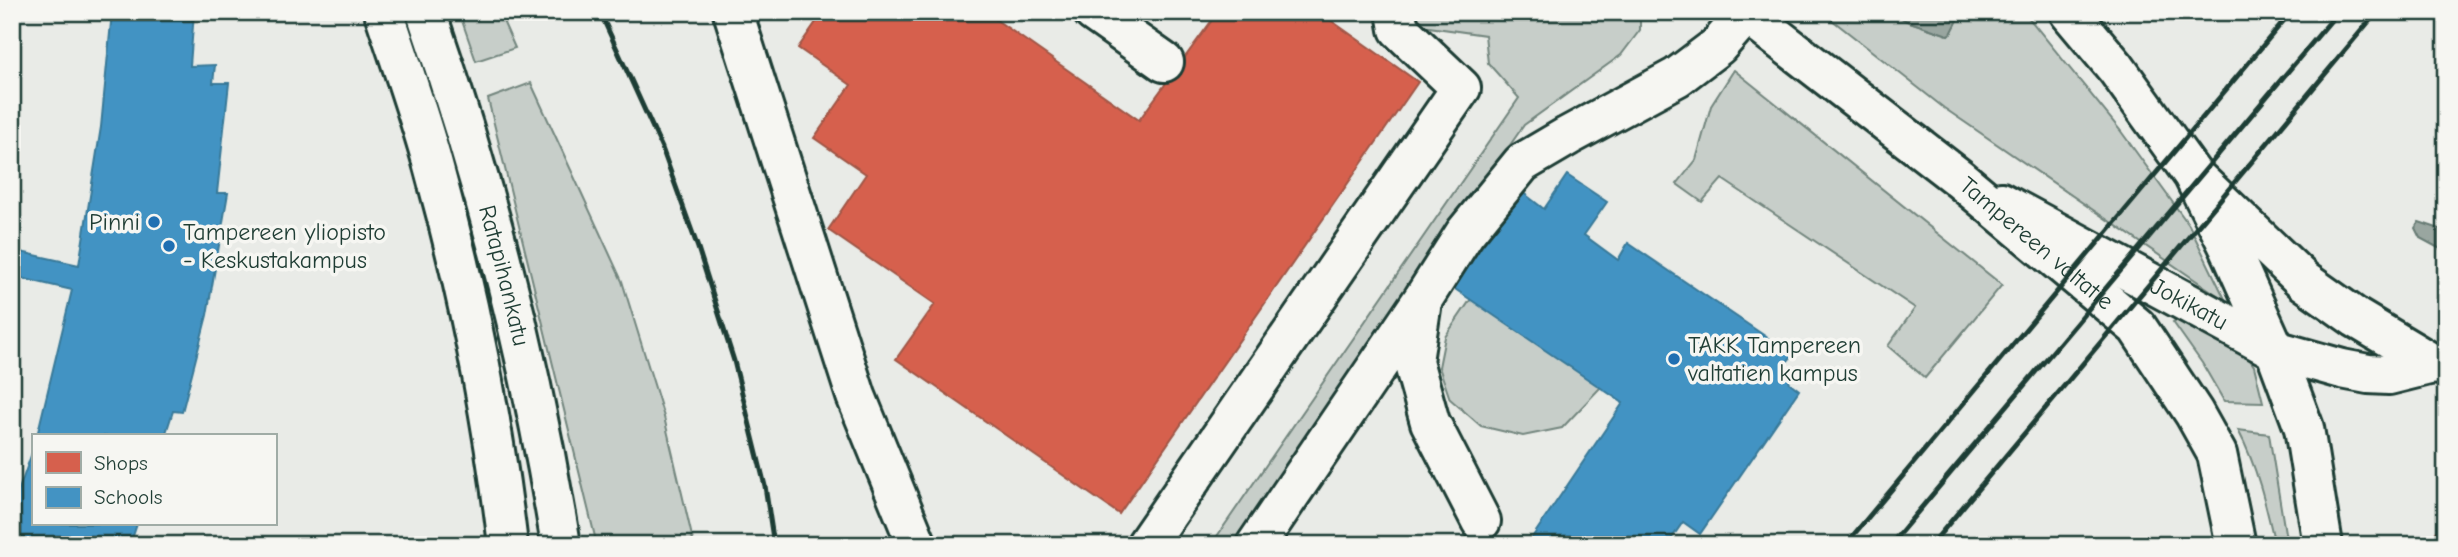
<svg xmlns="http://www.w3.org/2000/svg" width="2458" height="557" font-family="'Comic Neue',sans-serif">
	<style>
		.green { fill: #c7cec9; stroke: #73867e; stroke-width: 2 }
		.water { fill: #99a6a0; stroke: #687c75; stroke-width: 2 }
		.shops { fill: #d6604d; stroke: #9f5646; stroke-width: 2 }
		.schools { fill: #4393c3; stroke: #387998; stroke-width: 2 }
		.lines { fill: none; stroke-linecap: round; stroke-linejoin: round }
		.minor-casing { stroke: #1f3d34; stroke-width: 44 }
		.major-casing { stroke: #1f3d34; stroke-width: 44 }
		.minor { stroke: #f6f6f2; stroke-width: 38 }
		.major { stroke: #f6f6f2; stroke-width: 38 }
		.rail { stroke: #1f3d34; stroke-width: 5 }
		.poi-dot { fill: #1f6fb2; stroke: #f6f6f2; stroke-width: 2.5 }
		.labels { text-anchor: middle; stroke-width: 7; stroke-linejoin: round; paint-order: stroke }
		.poi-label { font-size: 24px; fill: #1f3d34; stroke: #f6f6f2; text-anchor: start }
		.street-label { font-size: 24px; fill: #1f3d34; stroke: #f6f6f2 }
	</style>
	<rect width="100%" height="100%" fill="#e9ebe7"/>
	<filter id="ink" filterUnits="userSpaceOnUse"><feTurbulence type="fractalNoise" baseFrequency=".0143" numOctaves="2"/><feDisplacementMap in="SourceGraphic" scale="14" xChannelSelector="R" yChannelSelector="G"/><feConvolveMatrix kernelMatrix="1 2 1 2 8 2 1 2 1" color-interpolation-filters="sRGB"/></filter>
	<g filter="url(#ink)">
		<g class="green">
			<path d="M459,12h40l16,36 -39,13z"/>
			<path d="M1409,12h231v18l-19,25 -97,70 -291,420h-22l308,-447 -31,-35 -3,-28 -70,-10z"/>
			<path d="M1822,12h69l16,9 41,14 8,-11 3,-12h65l96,118 69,95 37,76 -282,-193z"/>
			<path d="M1734,70l268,215 -77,93 -37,-32 27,-38 -193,-129 -20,23 -25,-18 19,-24 15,-54z"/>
			<path d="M531,83l91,198 42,136 30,128h-97l-109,-446z"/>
			<path d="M1471,299l130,88 -39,41 -39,8 -42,-10 -31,-27 -11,-32 6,-30z"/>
			<path d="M2176,320l70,34 8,12 9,36 -39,-1 -22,-38 -29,-41z"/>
			<path d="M2238,430l31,4 18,111h-12c-9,-40 -18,-79 -37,-115z"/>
		</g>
		<g class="water">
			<path d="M1891,12h68l1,4 -9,18 -3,1 -41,-14z"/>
			<path d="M2419,222l27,9v21l-26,-14 -5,-10z"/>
		</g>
		<g class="shops">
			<path d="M823,12h162l154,108 79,-108h101l99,70 -299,432 -223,-155 39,-55 -107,-74 38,-56 -52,-36 37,-53 -53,-37z"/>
			<path d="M2446,520v25h-20z"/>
		</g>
		<g class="schools">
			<path d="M112,12h82l-4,54 25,-1 -2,18h16l-12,110h11l-21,122 -25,97 -9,-1 -8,25h-128l35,-146 -60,-14v-26l67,15 22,-138z"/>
			<path d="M1567,175l40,27 -23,33 34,25 10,-17 165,112 -8,9 5,19 9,7 -99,144 -17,-12 -16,23h-140l96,-142 -171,-116 70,-95 22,17z"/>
			<path d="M33,450v74h104l-7,21h-118v-36z"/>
		</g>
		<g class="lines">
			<g class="minor-casing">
				<g id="minor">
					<path d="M733,12l123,384 61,149"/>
					<path d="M1093,12l71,50"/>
					<path d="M2195,177l109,104 52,37 77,46 13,2"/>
					<path id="s1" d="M2001,202l274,148 67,19 26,5 21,1 44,-11"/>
					<path d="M1421,308l-8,53 17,61 51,99"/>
					<path d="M1146,545l315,-457 -62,-59 -3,-17"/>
					<path d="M1256,545l167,-246 42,-66 57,-70 46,-27 109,-59 41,-31 28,-32"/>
				</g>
			</g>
			<g class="major-casing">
				<g id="major">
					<path d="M384,12c17,52 36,104 50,157 34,123 59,249 74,376"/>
					<path id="s2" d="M426,12c60,173 106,352 135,533"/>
					<path id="s3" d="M1744,12l216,167 177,148 57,86 23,41 19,91"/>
					<path d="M2069,12l47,56 77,107 36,72 46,103 29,78 19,117"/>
				</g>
			</g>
			<use href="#minor" class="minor"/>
			<use href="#major" class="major"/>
			<g class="rail">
				<path d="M600,12l62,136 36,100 36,113 31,125 9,59"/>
				<path d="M1845,545l446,-533"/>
				<path d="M1890,545l448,-533"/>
				<path d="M1931,545l446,-533"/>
			</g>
		</g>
	</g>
	<g class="poi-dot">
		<circle cx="154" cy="222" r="7"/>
		<circle cx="169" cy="246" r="7"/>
		<circle cx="1674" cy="359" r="7"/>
	</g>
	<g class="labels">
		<g class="poi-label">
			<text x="140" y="230" text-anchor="end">Pinni</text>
			<text x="183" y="240">Tampereen yliopisto<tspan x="183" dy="28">- Keskustakampus</tspan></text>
			<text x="1688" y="353">TAKK Tampereen<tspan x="1688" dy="28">valtatien kampus</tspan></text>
		</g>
		<g class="street-label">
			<text dy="8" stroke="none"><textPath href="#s3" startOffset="373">Tampereen valtatie</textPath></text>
			<text dy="8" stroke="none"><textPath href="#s2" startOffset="275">Ratapihankatu</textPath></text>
			<text dy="8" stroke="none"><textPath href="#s1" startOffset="214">Jokikatu</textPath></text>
		</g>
	</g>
	<rect width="2458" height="557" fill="none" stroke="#f6f6f2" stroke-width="42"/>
	<rect x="21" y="21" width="2416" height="515" fill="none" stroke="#1f3d34" stroke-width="2.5" filter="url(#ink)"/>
	<rect x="32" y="434" width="245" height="91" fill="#f6f6f2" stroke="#a0aca6" stroke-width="2"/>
	<rect x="46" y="452" width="35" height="21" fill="#d6604d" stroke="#a0aca6" stroke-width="2"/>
	<text x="94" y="470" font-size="21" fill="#1f3d34">Shops</text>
	<rect x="46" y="487" width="35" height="21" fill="#4393c3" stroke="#a0aca6" stroke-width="2"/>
	<text x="94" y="504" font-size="21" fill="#1f3d34">Schools</text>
</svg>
